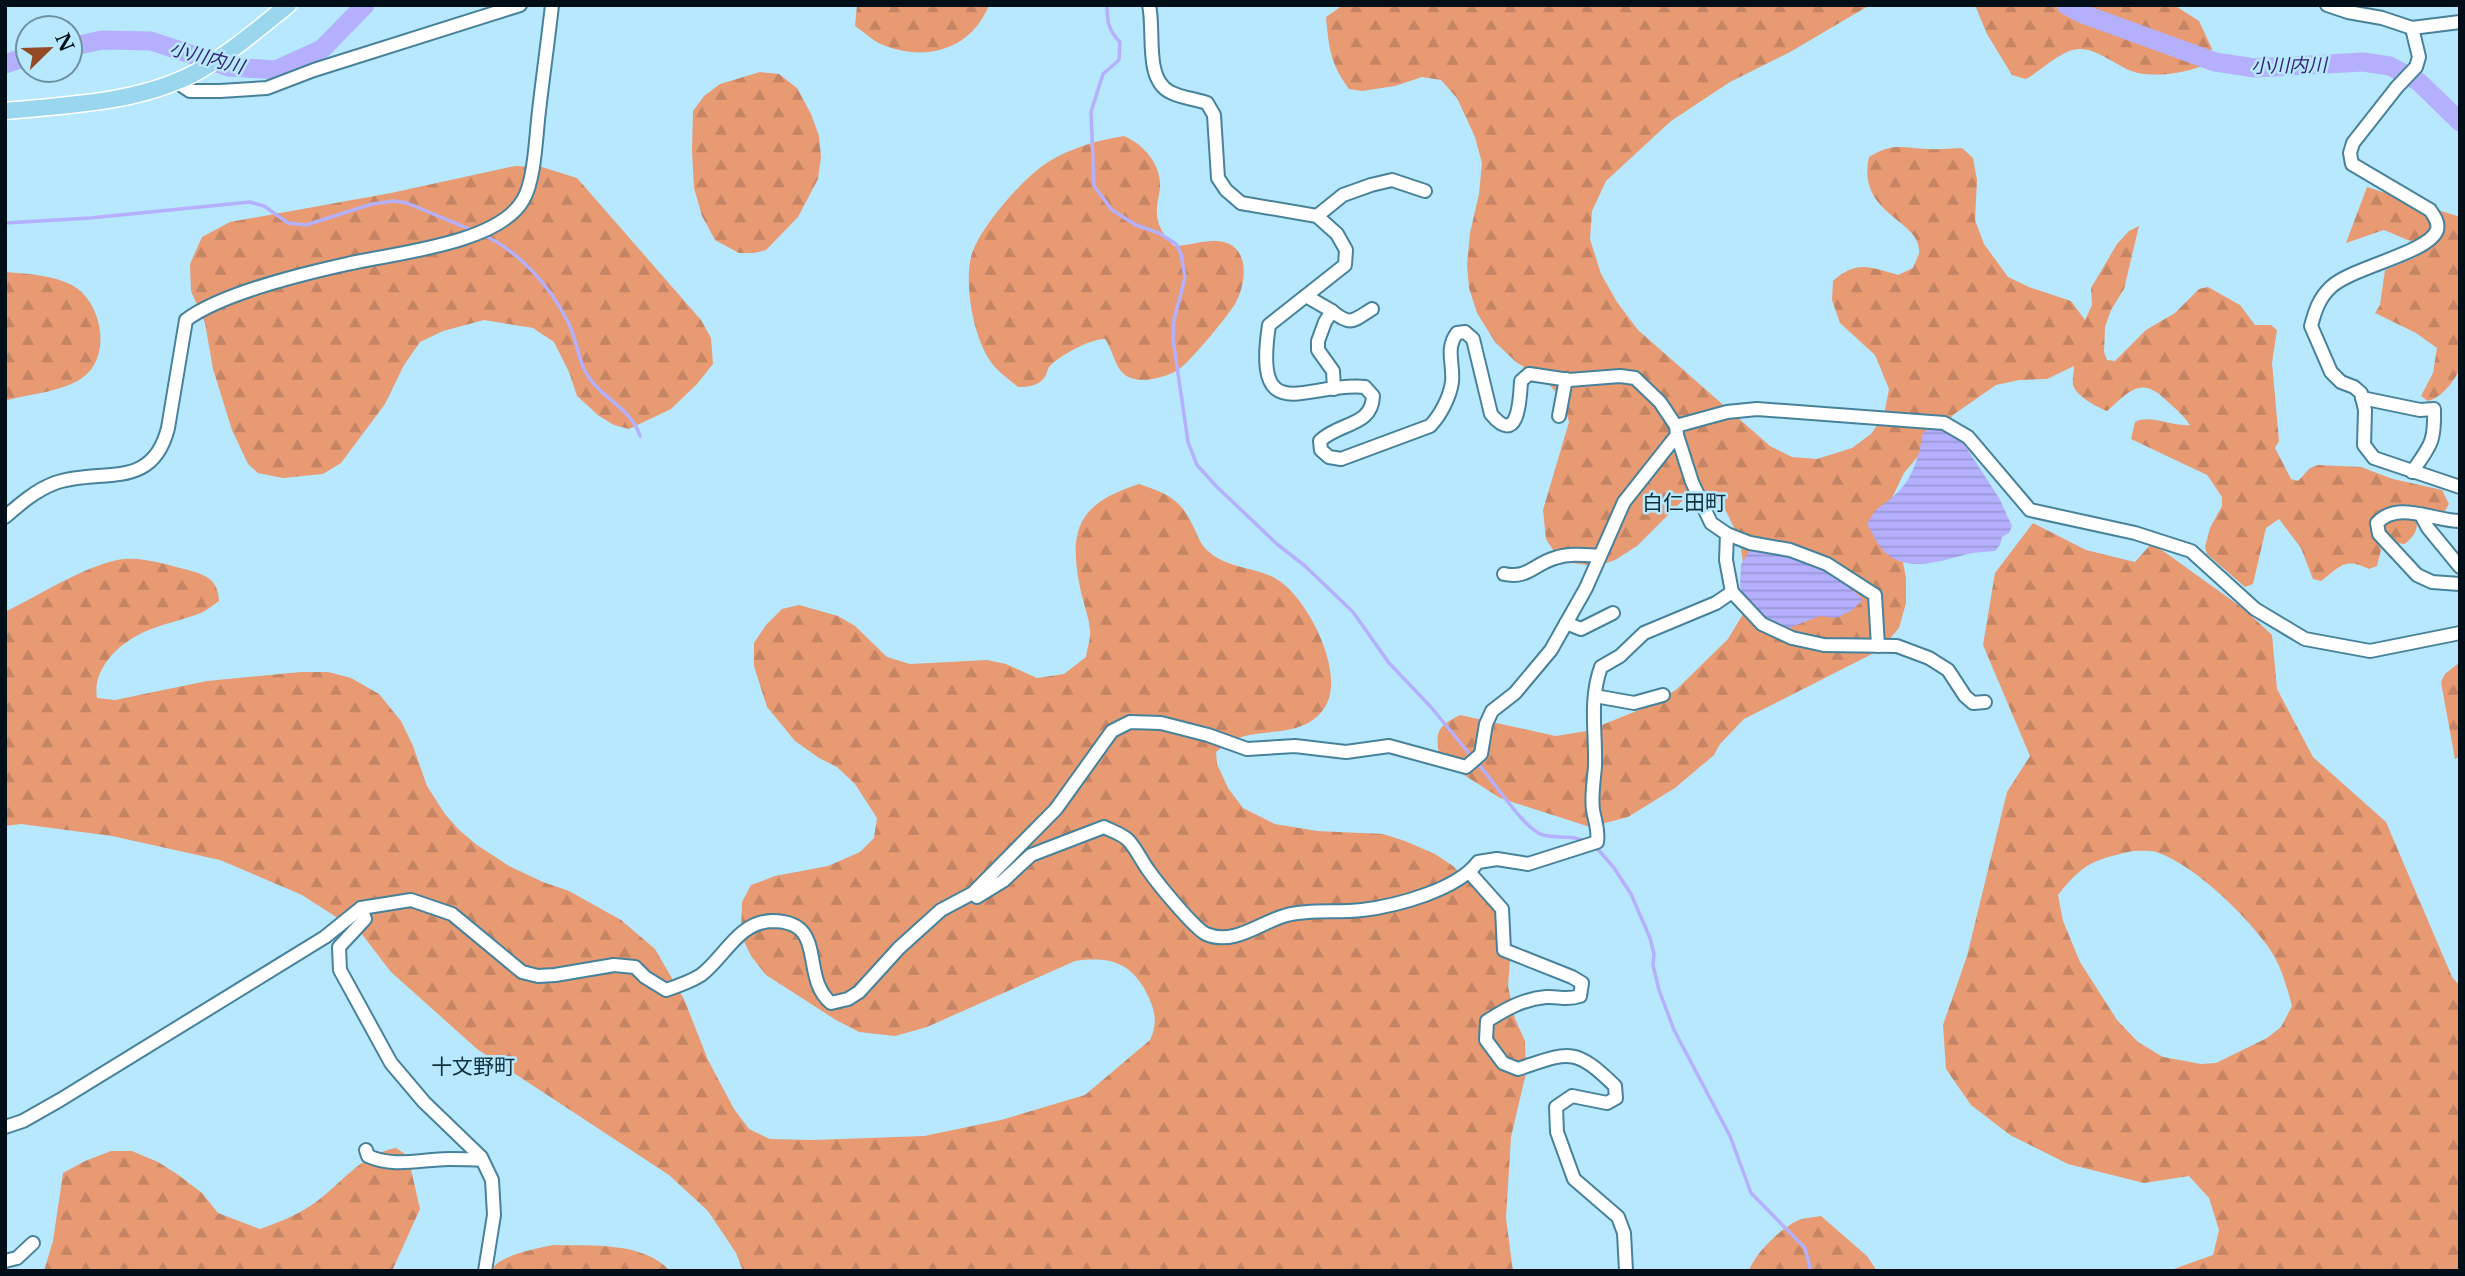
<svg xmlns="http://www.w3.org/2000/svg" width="2465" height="1276" font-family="'Libre Baskerville','Noto Sans JP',serif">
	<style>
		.forest { fill: url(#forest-firs); fill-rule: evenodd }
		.water { fill: url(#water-rules) }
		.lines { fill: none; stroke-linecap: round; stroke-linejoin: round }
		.stream { stroke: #b5b0fd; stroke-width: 3.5 }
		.river { stroke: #b5b0fd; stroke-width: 19 }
		.minor-casing { stroke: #47829b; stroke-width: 16 }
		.major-casing { stroke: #fff; stroke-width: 19 }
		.minor { stroke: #fff; stroke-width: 12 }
		.major { stroke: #9ad7ef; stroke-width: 16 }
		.labels { text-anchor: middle; stroke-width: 5; stroke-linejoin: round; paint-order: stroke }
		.water-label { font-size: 19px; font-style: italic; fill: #362278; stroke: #b8e8fe }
		.quarter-label { font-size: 21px; fill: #0f2f3b; stroke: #b8e8fe }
	</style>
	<defs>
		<pattern id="forest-firs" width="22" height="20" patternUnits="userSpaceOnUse" patternTransform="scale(1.75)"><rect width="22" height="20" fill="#e89a73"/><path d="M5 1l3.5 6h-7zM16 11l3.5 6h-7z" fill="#c58463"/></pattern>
		<pattern id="water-rules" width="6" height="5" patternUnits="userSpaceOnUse" patternTransform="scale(1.75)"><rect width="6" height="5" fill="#b5b0fd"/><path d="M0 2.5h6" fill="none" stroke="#9a96d8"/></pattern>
	</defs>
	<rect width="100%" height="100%" fill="#b8e8fe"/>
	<g class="forest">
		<path d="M857,5h132c-18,45 -63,57 -106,40 -10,-4 -19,-13 -28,-19z"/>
		<path d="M1343,5h527l-80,47 -60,30 -59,39 -65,60 -14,30 -2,28 11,35 16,28 21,28 132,116 22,11 25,2 35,-11 19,-14 13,-19 5,-26 -14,-34 -35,-32 -8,-23 1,-19c24,-21 36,-14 65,-6l15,-7c1,-4 5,-10 6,-15 3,-34 -63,-37 -50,-96 25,-15 32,-9 59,-8 11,1 23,-1 34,-1l11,10 4,22 -2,40 9,24 24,33 21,10 42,14 14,19 7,-15 -1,-17 26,-44 12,-13 10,-5 -15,63 -13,21 -6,17 -1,25 3,8 8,1 31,-31 29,-17 24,-24 9,-2 32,18 15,20h16l6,5 -5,33 7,78 -4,7 16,31 7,2 12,-13 8,-3 43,2 32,12 49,11 7,14 -4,7h-8l-17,-5 -6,4c5,17 4,22 -9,34l-9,-1 -20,-16 5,23 -4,16 -8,3c-25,-12 -28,-3 -48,12l-8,-2 -12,-31 -22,-29 -13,9 -13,56 -8,3 -38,-33 -2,-7 5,-19 12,-22v-9l-10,-15 -5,-7 -76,-36 4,-17c16,-8 37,5 55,3 -6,-9 -15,-17 -23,-24 -26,-26 -37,-10 -60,10 -10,-4 -31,-15 -34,-26 -1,-5 1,-13 1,-19l-27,13 -28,1 -23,5 -43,30 -49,58 -13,27 15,78v25l-7,25 -19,22 -136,69 -24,25 -6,11 -39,33 -47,29 -38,10 -90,-29 -39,-25 -22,-19c-4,-24 0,-28 21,-39l96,21 31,-5 57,-23 32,-18 52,-51 15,-25 1,-43 -4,-31 -17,-35 -18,-9 -21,3 -47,47 -22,14 -18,6 -26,-3 -14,-7 -11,-17 -3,-29 26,-88 -6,-22 -17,-19 -30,-19 -21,-20 -18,-29 -8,-25 -2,-23 3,-32 9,-39 3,-31 -7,-26 -18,-39 -16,-18 -19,-3 -27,9 -33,5 -13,-2c-19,-26 -20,-41 -23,-72z"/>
		<path d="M1975,5h199l25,16 13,28 -9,17c-21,7 -43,11 -65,7 -23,-5 -46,-33 -71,-21 -14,6 -27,19 -41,27l-14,-4 -25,-41z"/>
		<path d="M760,72l19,2 18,14 14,26 8,22 2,21 -3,22 -20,38 -32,33 -12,3h-15l-24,-13 -13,-24 -8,-28 -2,-37 1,-40 11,-15 16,-12z"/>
		<path d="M1124,136c19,8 37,28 36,50 0,9 -4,18 -3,27 0,13 8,24 17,33 16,0 37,-9 53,-3 24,9 18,44 8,61 -8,13 -45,58 -57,66 -12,7 -33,13 -47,8 -16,-5 -17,-27 -26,-39 -13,-1 -47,17 -56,28 -2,3 -2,8 -5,11 -6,8 -16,9 -26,9 -8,-7 -17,-13 -24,-21 -20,-23 -30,-80 -23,-109 7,-28 53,-80 77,-95 23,-14 50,-22 76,-26z"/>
		<path d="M515,166l27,1 35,11 124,142 10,18 2,26 -16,20 -26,25 -42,20 -15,-4 -15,-9 -22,-20 -8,-24 -15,-30 -21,-14 -49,-8 -41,11 -23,11 -16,23 -19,39 -44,59 -18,11 -40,4 -25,-5 -10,-9 -16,-34 -19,-61 -8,-46 -14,-32 -1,-27 12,-27 28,-15 161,-29z"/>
		<path d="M2367,187l93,30v151c-5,13 -19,30 -32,33l-7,-5 12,-23 4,-25 -21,-15 -41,-20 5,-8 5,-35 31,-13 -1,-14 -31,-13 -38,13z"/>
		<path d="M5,272c23,2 54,3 73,17 25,19 33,70 4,89 -22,15 -52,15 -77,23z"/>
		<path d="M1139,484c26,9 41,14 53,40 4,7 7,17 12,23 21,24 54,18 77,35 29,21 67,96 42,128 -22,30 -65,16 -94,32 -5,3 -9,7 -13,10l1,12 11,24 15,20 32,16 42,7 66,3 22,7 30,13 18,12 41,43 10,20 6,32 -2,25 7,33 10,22 1,32 -15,64 -5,81 7,53h-770l-7,-18 -28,-42 -39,-36 -192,-126 -86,-77 -30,-39 -59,-38 -82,-35 -108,-24 -91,-12 -16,2v-214c33,-16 84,-49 119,-53 21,-2 44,6 64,11 19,5 30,10 31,31 -6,4 -12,9 -18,12 -19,7 -39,11 -57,19 -26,12 -52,37 -47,66l18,2 92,-19 94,-9h27l23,6 28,16 22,27 12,25 14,40 18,28 14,16 18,15 32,21 34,16 26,9 52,29 34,29 29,50 24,61 26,49 15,20 21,10 43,1 111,-4 77,-16 84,-25 65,-55c7,-14 6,-27 -1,-42 -16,-35 -37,-42 -74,-37l-148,66 -32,9 -36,-4 -23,-12 -70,-45 -15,-19 -10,-21 1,-33 9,-17 24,-9 53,-10 32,-14 14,-14 3,-20 -22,-34 -18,-17 -18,-9 -24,-17 -28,-34 -13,-41v-23l12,-18 16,-16 17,-4 39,11 17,10 32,31 23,7 77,-4 19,4 31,14 27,-4 22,-17c1,-8 5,-19 4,-27 -1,-12 -6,-25 -9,-38 -13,-61 -5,-88 58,-108z"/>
		<path d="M2033,523l53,27 49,12 17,-19 92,66 28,26 5,54 36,68 73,65 66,155 8,9v285h-292l45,-16 6,-25 -10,-32 -20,-22 -45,7 -76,-19 -58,-29 -39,-30 -25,-36 -3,-44 24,-69 40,-164 23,-36 -47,-111 12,-72zM2133,851c8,0 19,-1 26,2 38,14 90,65 112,98 11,17 16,37 21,55l-11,21 -14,11 -51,25 -15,1 -38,-7 -25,-15 -21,-22 -37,-58 -17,-41 -5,-26c26,-33 36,-35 75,-44z"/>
		<path d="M2460,662v95l-5,2 -14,-77 4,-8z"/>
		<path d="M396,1148l12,8 12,53 -28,62h-348l9,-30 10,-68 22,-12 26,-10h21l26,11 19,12 25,19 16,20 42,16c17,-6 35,-13 50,-23 31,-20 48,-51 86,-58z"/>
		<path d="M1821,1216l46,40 10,15h-128c5,-17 33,-44 50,-51 6,-2 15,-3 22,-4z"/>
		<path d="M553,1245c37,1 90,-4 117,26h-179c7,-16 45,-22 62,-26z"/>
	</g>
	<g class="water">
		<path d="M1931,427l13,1 18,13 37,57 13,28 -3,7 -7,4 -2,8 -5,6c-9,1 -19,1 -27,3 -28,7 -65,21 -87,-6 -5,-7 -9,-16 -14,-24 11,-21 15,-16 30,-31 17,-16 22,-38 26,-60z"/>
		<path d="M1751,548l22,2 45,13 44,35 -1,4 -10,9 -15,7 -16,-2 -39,15 -30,-20 -11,-24 1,-22z"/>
	</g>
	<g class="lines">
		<g class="stream">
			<path d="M1107,5c0,16 1,25 13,37l-1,18 -16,14 -12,38 3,74 18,24 24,15 23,8 17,11 5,10 4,23 -11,43 -1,19 15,103 9,23 19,21 61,58 28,22 48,46 36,51 42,44 41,50"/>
			<path d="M5,223l85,-5 160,-16 14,4 24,17 18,2 66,-21 22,-3 13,2 67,28"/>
			<path d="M481,234c37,16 68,51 86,86 9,16 10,35 18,51 13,26 46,36 55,65"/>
			<path d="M1477,763c16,16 46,66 66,72 15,4 29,-1 43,7"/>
			<path d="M1596,847l18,21 17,26 19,44 4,16 -1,11 6,25 15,40 56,106 21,57 54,55 6,23"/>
		</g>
		<g class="river">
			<path d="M2066,5l17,9 132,48 40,6 108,-6 27,4 29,16 41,40"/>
			<path d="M70,47l32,-7 49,1 78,26 47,3 46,-21 43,-44"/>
			<path d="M5,64l23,-8"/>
		</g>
		<g class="minor-casing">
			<g id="minor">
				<path d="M1149,5c6,26 -5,74 21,87 11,6 26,7 37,11l7,12 4,63 8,12 15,13 76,13 20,18 9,16 -1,15 -76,60c-16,106 38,56 96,62l8,9c-1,31 -34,26 -53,45l1,9 8,7 12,2 89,-33c10,-10 20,-29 22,-44 2,-18 -7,-33 5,-49l8,-1 8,7 18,75c28,34 29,-17 30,-33l8,-7 40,6 51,-4 15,2 25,24 16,24 1,9 15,47 19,41 16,11 23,9 40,7 37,14 48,31 3,51"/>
				<path d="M2327,5l21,7 34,6 30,10 48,-6"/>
				<path d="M2412,28l7,29 -3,10 -19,20 -44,56 -3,10 2,11 78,46c4,6 9,12 7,20 -8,23 -85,37 -106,57 -12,11 -16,24 -20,39l20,46 10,10 13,5 7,6 4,17 -1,35 10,13 86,29"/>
				<path d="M175,81l15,10h30l47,-3 47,-18 206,-65"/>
				<path d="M1317,216l26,-21 28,-10 21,-5 33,11"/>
				<path d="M1306,296l26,15 -7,11 -7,19v9l15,21 1,18"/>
				<path d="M1332,311c19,16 22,9 40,-2"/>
				<path d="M2362,398l58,12 14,-1c1,33 -3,36 -22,63"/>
				<path d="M1559,416l7,-37"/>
				<path d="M1676,426l51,-14 30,-3 187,14 24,14 62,73 105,23 56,18 64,58 50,30 65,12 90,-18"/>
				<path d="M2421,515l7,13 32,39"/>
				<path d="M5,517c15,-13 31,-27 50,-34 46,-16 97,9 113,-55l18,-108c36,-27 116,-46 161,-56 47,-11 151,-20 176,-64 12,-19 13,-66 16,-89 4,-35 9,-70 13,-106"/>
				<path d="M2460,521c-27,0 -62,-21 -83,2l2,11 38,41 15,7 28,2"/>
				<path d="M1504,574c24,5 30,-10 51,-16 15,-5 30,-3 45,-2"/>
				<path d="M1732,592l30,32 30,14 32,7 73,1 32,12 19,12 17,26 8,7 12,-1"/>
				<path d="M1566,623l15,6 32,-16"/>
				<path d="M1595,696l39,7 29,-8"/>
				<path d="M1470,873l32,36 2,41 68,27 10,6 -2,13c-15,5 -20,0 -34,1 -23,2 -40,12 -59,24l-1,19 17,23 15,6c51,-17 56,-23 97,17l1,12 -9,5 -35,-7 -16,11 1,25 17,47 44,38 6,16 2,38"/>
				<path d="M977,897l26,-16 28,-26 73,-28c8,4 18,7 24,13 8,8 14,22 21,31 9,13 45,57 57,63 29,12 54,-12 81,-19 24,-6 50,-2 75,-5 34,-4 95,-20 116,-48l19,-3 31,5 69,-22c2,-12 -2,-20 -4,-32 -2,-14 1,-30 2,-44 1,-34 -6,-66 6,-99l19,-11 24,-23 72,-30 16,-11 -6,-32 1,-26"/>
				<path d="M361,908l4,11 -26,28 1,23 51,93 33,39 57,55 11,23 2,35 -9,56"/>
				<path d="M5,1127l18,-6 37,-21 265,-163 36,-29 50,-8 41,14 70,58 16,4 17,-1 59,-10 21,2 10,10 21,13c12,-4 24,-8 35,-15 24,-18 37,-53 71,-54 57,0 27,55 59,82l17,-4 11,-7 40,-44 42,-38 32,-17 83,-84 56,-78 18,-9 31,1 47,12 39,14 48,-3 51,6 43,-6 77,21 15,-13 5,-30 6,-13 23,-18 36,-43 35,-62 38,-86 53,-67"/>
				<path d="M366,1150l2,6c26,12 54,3 81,3 11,0 22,0 33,1"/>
				<path d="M5,1261l12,-3 16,-15"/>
			</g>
		</g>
		<g class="major-casing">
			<path id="major" d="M5,111c63,-6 131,-8 188,-37 34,-18 65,-45 95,-69"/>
		</g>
		<use href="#minor" class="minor"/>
		<use href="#major" class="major"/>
	</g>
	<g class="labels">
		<g class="water-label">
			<text transform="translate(207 57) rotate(15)" y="7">小川内川</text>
			<text transform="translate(2289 65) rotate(-1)" y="7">小川内川</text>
		</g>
		<g class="quarter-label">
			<text x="1684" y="510">白仁田町</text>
			<text x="473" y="1074">十文野町</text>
		</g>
	</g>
	<rect width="2465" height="1276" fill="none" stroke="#000e17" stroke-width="14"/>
	<g transform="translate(49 49) rotate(67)"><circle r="33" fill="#b8e8fe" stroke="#6e91a2" stroke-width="2"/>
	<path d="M0-5L12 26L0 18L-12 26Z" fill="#924b25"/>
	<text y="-10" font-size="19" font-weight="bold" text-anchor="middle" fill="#000e17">N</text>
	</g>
</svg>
